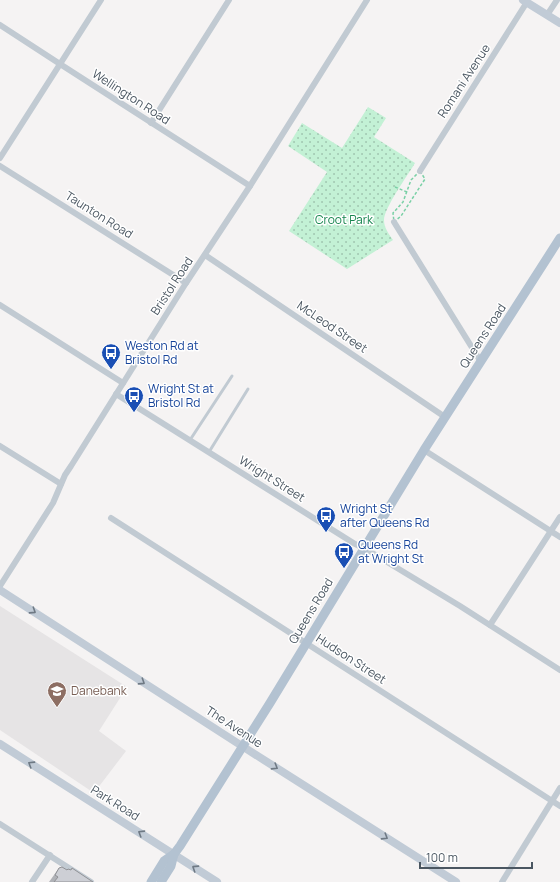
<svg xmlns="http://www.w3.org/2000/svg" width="560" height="882" font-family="Manrope,sans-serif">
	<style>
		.education { fill: #e6e4e5 }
		.park { fill: url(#park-dots) }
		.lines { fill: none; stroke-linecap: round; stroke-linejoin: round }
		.path { stroke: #7ad0a6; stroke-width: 1.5; stroke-dasharray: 3 2; stroke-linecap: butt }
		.lane { stroke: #c1cad2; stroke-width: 3 }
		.street { stroke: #c1cad2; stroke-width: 6 }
		.secondary { stroke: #c1cbd6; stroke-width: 8 }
		.primary { stroke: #b3c2d1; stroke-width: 9 }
		.wall { fill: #b0b2b7 }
		.building { fill: #cdcfd5; stroke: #909195 }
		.oneway { stroke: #6e7984 }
		.labels { text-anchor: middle; stroke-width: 3; stroke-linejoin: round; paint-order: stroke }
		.street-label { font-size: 12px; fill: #4a5661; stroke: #fff }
		.park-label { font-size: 12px; fill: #17864f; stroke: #fff }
		.transit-label { font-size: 12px; fill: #164399; stroke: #fff; text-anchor: start }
		.education-label { font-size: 12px; fill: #785e54; stroke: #fff; text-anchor: start }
	</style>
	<defs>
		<pattern id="park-dots" width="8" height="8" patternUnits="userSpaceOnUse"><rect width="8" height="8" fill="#c3f1d5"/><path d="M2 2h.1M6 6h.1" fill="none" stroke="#a0c6b0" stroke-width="1.8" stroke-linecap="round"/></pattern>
	</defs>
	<rect width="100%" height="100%" fill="#f5f3f3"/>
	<path class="education" d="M0,606l127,81 -28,44 27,20 -32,42 -94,-63z"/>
	<path class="park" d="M368,107l18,11 -12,19 41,26c-7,12 -31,45 -31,57 0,8 5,14 9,20l-46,29 -58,-38 38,-59 -39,-26 14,-23 40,25z"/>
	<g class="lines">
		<g class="path">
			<path d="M420,171l5,8 -24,37 -7,6 -1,-9 10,-11 8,-22z"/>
			<path d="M395,187l12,5"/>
		</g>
		<g class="lane">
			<path d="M190,440l42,-64"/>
			<path d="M209,452l39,-63"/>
		</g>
		<g class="street">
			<path d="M547,15l10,-15"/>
			<path d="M0,25l60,39 190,122"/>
			<path d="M151,123l78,-123"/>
			<path d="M0,158l101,-158"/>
			<path d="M0,166l186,117"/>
			<path d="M420,171l107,-169"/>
			<path d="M394,222l87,140"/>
			<path d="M205,255l240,162"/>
			<path d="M0,305l123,78"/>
			<path d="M116,394l239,150 9,4 96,58 100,64"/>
			<path d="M0,446l61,38"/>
			<path d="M424,450l136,87"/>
			<path d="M111,518l449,288"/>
			<path d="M0,586l53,-83 12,-28 6,-9 115,-183 64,-97 117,-186"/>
			<path d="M490,625l70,-108"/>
			<path d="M0,824l91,58"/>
			<path d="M32,882l18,-27"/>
			<path d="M502,882l58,-94"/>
		</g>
		<g class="secondary">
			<path d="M523,0l37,23"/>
			<path d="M0,590l242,156 214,136"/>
			<path d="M0,744l217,138"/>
		</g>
		<g class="primary">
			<path d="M151,882l13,-21 10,-7 6,-8 90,-143 154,-253 136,-212"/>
			<path d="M161,882l10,-16 3,-12"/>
		</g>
	</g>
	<path class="wall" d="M59,868l8,2 26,12h-44z"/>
	<path class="building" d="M62,867l5,3 1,-1 3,1 1,-2 21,14h-39l4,-5 -3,-2 4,-7z"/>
	<defs><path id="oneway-chevron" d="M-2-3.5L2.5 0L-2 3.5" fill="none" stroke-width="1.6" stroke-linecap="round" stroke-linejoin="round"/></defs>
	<g class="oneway">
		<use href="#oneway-chevron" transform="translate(33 611) rotate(33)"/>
		<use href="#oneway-chevron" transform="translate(142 682) rotate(33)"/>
		<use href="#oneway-chevron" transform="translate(31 764) rotate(-148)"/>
		<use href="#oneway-chevron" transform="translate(275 767) rotate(32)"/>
		<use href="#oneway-chevron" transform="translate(141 833) rotate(-148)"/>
		<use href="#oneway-chevron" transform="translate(385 837) rotate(32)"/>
		<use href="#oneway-chevron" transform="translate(195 868) rotate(-147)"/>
	</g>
	<defs>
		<g id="bus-pin" transform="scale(1)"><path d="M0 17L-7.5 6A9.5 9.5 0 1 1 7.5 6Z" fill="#1a4fb4" stroke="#fff"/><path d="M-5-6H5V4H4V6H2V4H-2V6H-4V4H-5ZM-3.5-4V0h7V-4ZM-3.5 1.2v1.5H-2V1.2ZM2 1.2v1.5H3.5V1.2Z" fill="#fff"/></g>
		<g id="school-pin" transform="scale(1)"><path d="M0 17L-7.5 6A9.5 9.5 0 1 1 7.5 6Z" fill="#8d6e63" stroke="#fff"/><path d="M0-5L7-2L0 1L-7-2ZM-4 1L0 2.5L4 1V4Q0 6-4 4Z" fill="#fff"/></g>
	</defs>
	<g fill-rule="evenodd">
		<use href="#bus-pin" x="111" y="353"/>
		<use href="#bus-pin" x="134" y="396"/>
		<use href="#bus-pin" x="326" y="516"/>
		<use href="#bus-pin" x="344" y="552"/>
		<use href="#school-pin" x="57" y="691"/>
	</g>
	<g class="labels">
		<g class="street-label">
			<text transform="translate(464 81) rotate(-57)" y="4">Romani Avenue</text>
			<text transform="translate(131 97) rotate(33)" y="4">Wellington Road</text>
			<text transform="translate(99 215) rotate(32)" y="4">Taunton Road</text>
			<text transform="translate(172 286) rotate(-57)" y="4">Bristol Road</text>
			<text transform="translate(332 327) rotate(34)" y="4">McLeod Street</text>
			<text transform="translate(483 336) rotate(-57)" y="4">Queens Road</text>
			<text transform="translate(272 479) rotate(32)" y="4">Wright Street</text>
			<text transform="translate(311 611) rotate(-59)" y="4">Queens Road</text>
			<text transform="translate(351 659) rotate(33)" y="4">Hudson Street</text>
			<text transform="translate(234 727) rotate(33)" y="4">The Avenue</text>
			<text transform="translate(115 803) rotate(32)" y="4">Park Road</text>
		</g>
		<g class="park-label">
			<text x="344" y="224">Croot Park</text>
		</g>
		<g class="transit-label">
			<text x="125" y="350">Weston Rd at<tspan x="125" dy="14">Bristol Rd</tspan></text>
			<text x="148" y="393">Wright St at<tspan x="148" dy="14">Bristol Rd</tspan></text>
			<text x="340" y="513">Wright St<tspan x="340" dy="14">after Queens Rd</tspan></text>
			<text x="358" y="549">Queens Rd<tspan x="358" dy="14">at Wright St</tspan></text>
		</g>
		<g class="education-label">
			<text x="71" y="695">Danebank</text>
		</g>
	</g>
	<path d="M420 862v6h112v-6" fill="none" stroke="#4a5661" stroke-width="2"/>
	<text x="426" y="862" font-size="12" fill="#4a5661" stroke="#ffffff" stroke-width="3" paint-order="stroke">100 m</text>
</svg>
